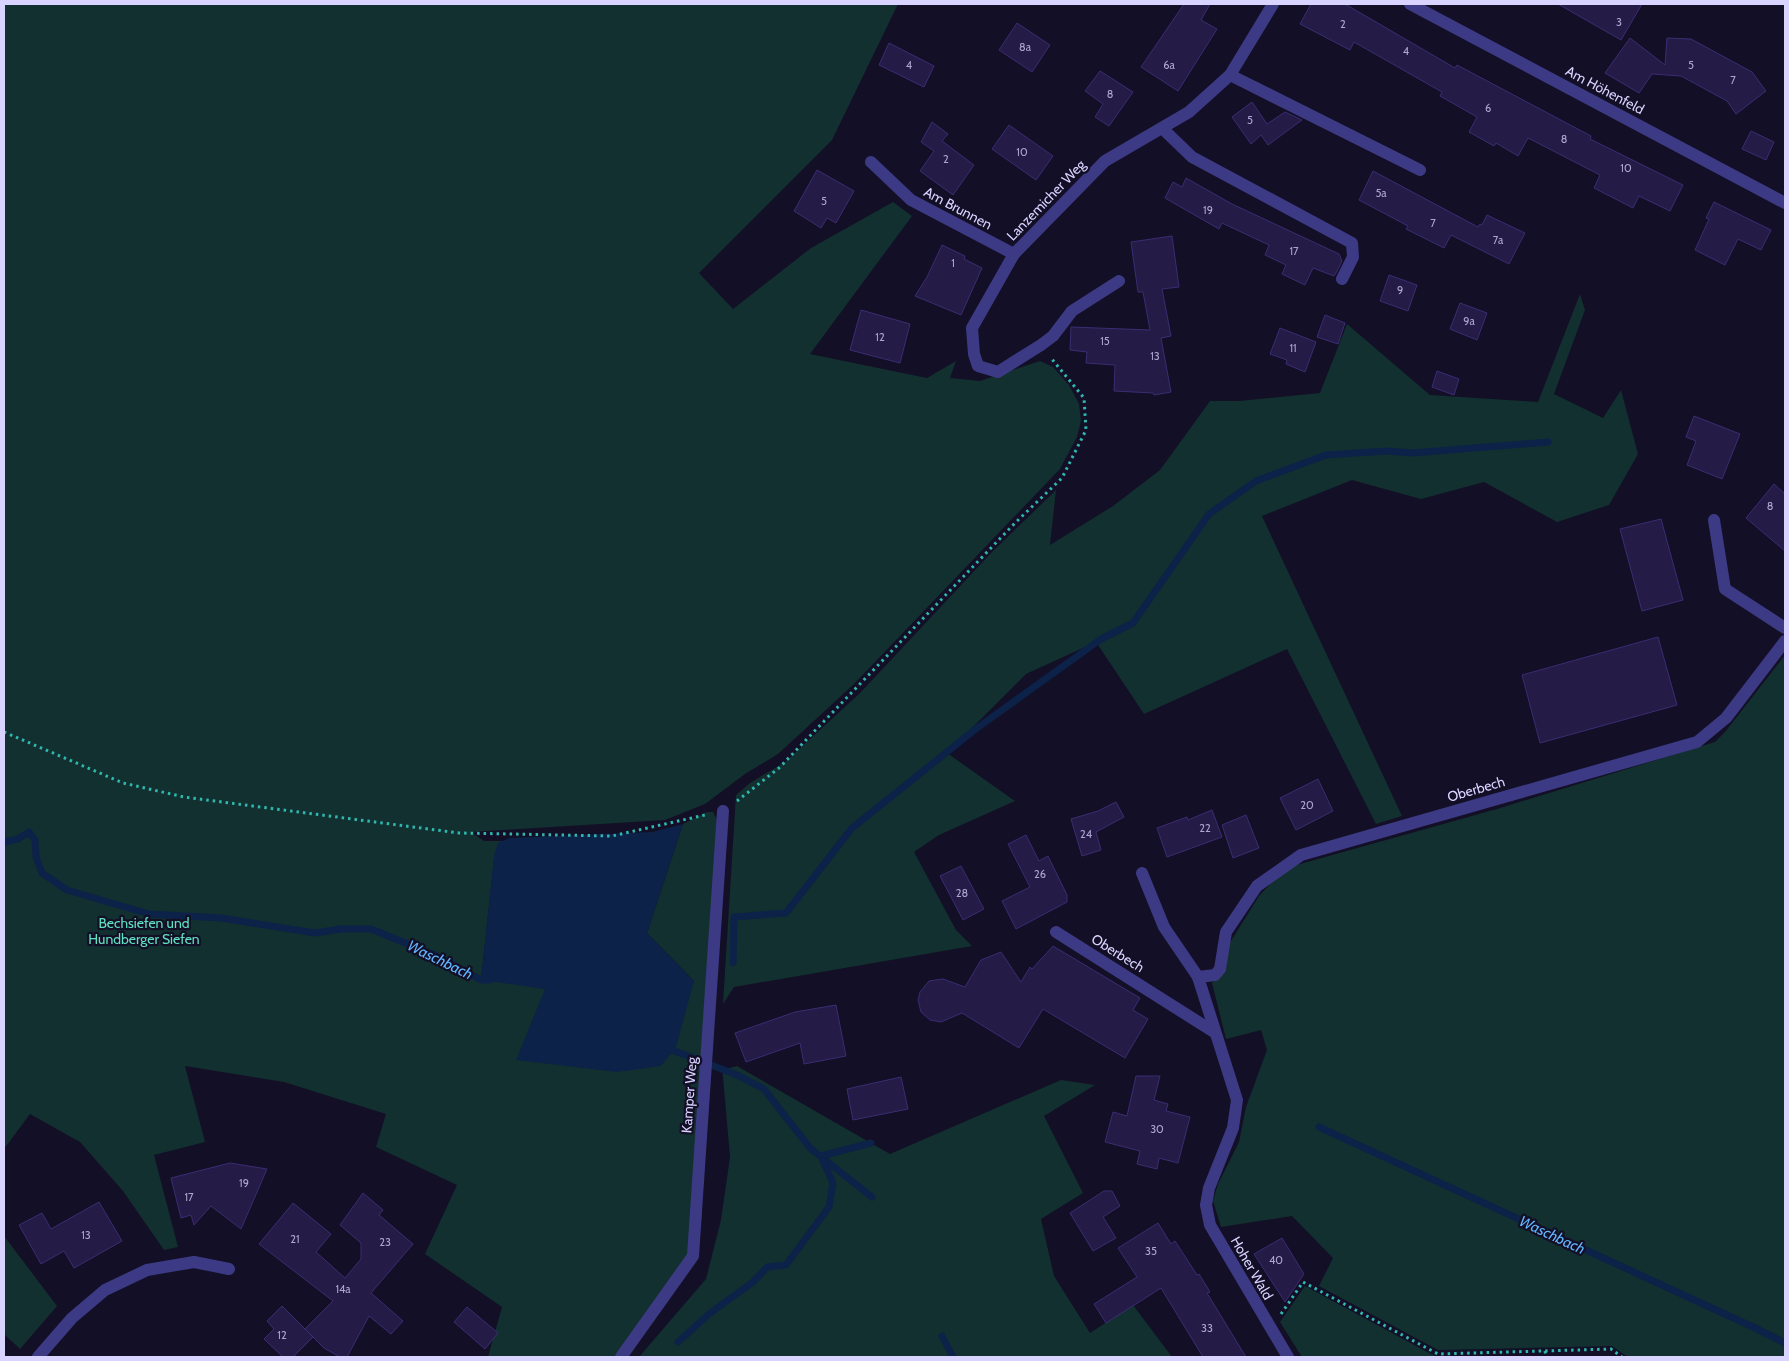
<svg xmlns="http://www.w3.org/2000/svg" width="1789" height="1361" font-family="Cabin,sans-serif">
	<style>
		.green { fill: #12302f }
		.water { fill: #0c2248 }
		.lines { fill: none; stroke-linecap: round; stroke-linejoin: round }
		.stream { stroke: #0c2248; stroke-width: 7 }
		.building { fill: #241b47; stroke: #3b2d73 }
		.path { stroke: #2fb8b0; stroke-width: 3; stroke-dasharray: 2.5 4; stroke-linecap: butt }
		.minor { stroke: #3d3a85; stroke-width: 12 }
		.labels { text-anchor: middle; stroke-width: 4.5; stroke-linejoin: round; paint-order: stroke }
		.number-label { font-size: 11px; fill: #aca6d1 }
		.street-label { font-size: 14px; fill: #d9d4ff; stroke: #130f26 }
		.park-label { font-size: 14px; fill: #5fe0c0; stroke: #130f26 }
		.water-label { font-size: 15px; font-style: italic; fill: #62b6ff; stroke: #130f26 }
	</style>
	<rect width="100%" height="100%" fill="#130f26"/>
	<g class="green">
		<path d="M4,4h894l-66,136 -133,133 34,36 78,-61 82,-46 19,14 -102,138 117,24 29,-17 -6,17 30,3 60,-20 13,6 16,18 10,19 2,17 -4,16 -17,32 -207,216 -75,69 -33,20 -40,30 -40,16 -194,12 13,9h20l-7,7 -3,12 -13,120 213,1 -47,-48 36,-109 24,-12h6l4,8 -15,268v129l-14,54 -74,86h-126l14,-50 -77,-53 32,-69 -81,-38 10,-33 -102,-32 -99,-16 20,76 -51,13 24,92 -14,3 -41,-59 -43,-49 -50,-28 -26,35z"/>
		<path d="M1580,294l5,16 -31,84 49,24 18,-28 17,64 -29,51 -52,17 -73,-40 -63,17 -69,-19 -90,36 140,300 -26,8 -89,-175 -143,65 -48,-72 -70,32 -79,79 68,48 -76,34 -25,17 42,78 16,16 -238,41 -11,17 13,-209 14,-12 35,-21 75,-69 131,-140 65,-63 -6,55 63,-39 47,-36 50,-69h29l81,-8 27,-69 83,71 108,7z"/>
		<path d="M1785,655v702h-157l-16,-11 -174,4 -119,-64 14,-28 -41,-42 -71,11 -8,-26 5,-17 21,-42 7,-35 21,-57 -6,-20 -35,9 -14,-56 10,-12 4,-22 33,-53 11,-12 23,-18 204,-57 218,-67 10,-10z"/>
		<path d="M722,1065l4,4 11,-3 153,88 171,-74 34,5 -51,31 39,77 -42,26 13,57 36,57 43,-28 39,52h-533l67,-78 15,-59 9,-63z"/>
		<path d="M4,1236l53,70 -37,43 -16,-15z"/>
		<path d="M1305,1286l124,67 9,4h-136l-22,-35z"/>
	</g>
	<path class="water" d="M683,824l-36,109 47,48 -18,66 -15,19 -44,6 -101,-12 29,-71 -64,-9 13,-124 4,-13 11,-5 143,-6z"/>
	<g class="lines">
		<g class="stream">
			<path d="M4,842l14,-3 11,-7 6,8 1,17 6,16 25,17 82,24 72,4 94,15 26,-4h30l64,26 46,25h9"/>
			<path d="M733,963l1,-46 52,-4 66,-85 125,-100 124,-89 32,-16 76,-109 47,-33 70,-26 61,-4 26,2 135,-11"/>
			<path d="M667,1048l70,27 27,14 46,59 62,49"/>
			<path d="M1319,1127l434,200 32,16"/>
			<path d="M821,1156l50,-13"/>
			<path d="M942,1336l11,21"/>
			<path d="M678,1342l31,-28 44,-32 14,-15 19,-2 43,-58 4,-24 -10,-22"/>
		</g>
	</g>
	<g class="building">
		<path d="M1184,4h26l-9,16 16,9 -39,62 -37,-24z"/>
		<path d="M1311,4h34l110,64 2,-3 134,71 -1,3 93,46 -13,26 -31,-15 -6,12 -39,-20 6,-13 -72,-37 -10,18 -22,-13 -2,3 -25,-14 8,-15 -37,-21 2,-4 -88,-50 -4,8 -50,-26z"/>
		<path d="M1558,4h84l-21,36z"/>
		<path d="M1017,23l33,22 -18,27 -33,-22z"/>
		<path d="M1630,38l35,27 2,-27 24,1 61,33 14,19 -30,23 -9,-13 -46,-25 -29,-2 -13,19 -34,-20z"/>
		<path d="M889,43l45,23 -10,21 -45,-22z"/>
		<path d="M1100,71l33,21 -24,34 -14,-9 8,-13 -18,-13z"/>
		<path d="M1252,102l15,22 18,-12 17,8 -34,25 -7,-10 -10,9 -19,-27z"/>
		<path d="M932,122l16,12 -6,7 32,24 -21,30 -33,-24 14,-20 -13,-9z"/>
		<path d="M1009,125l44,31 -17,24 -44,-31z"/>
		<path d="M1751,131l23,11 -8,18 -24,-11z"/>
		<path d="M817,170l37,21 -18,32 -9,-5 -6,10 -27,-17z"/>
		<path d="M1373,171l105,56 2,-3 2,1 5,-10 38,18 -16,31 -58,-29 -7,13 -38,-19 2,-3 -49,-26z"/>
		<path d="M1186,178l46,26 107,50 3,7 -6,12 -2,3 -21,-8 -8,17 -23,-11 4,-9 -21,-10 4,-10 -47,-22 -3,6 -54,-31 8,-16 9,5z"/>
		<path d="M1714,202l57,28 -10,20 -23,-11 -13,26 -30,-15 14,-31 -3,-1z"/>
		<path d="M1172,236l7,51 -17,2 9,47 -10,2 10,54 -17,3 -1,-2 -39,-2 1,-26 -29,-2 1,-11 -17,-2 1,-23 79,3 -7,-38h-5l-7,-50z"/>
		<path d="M942,245l23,11 -1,3 18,9 -21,47 -46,-19 12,-19z"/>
		<path d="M1389,275l28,10 -9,26 -28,-10z"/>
		<path d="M1460,303l27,10 -10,27 -27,-11z"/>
		<path d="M861,310l49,14 -10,39 -50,-13z"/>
		<path d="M1325,315l20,8 -7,21 -21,-7z"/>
		<path d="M1280,328l36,14 -11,30 -19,-8 1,-4 -17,-6z"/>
		<path d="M1437,371l22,8 -5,16 -22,-8z"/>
		<path d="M1694,416l46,18 -18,45 -35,-14 9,-24 -10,-4z"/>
		<path d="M1774,484l11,10v57l-39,-33z"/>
		<path d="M1661,519l22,81 -41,11 -22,-82z"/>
		<path d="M1658,637l19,68 -137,38 -18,-68z"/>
		<path d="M1318,779l15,32 -37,19 -16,-32z"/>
		<path d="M1116,802l8,15 -28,15 5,18 -19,6 -11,-37 27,-8z"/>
		<path d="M1212,810l10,27 -55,20 -10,-29 30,-11 1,3z"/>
		<path d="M1246,815l13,33 -26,10 -11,-33z"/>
		<path d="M1026,835l13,26 9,-5 19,39v7l-51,27 -14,-28 28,-14 -22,-43z"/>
		<path d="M961,866l23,43 -21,11 -23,-44z"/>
		<path d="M1053,946l87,52 -7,12 15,9 -23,39 -82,-49 -24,39 -57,-35 -21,9 -11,-2 -9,-8 -3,-12 2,-8 9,-11 14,-2 22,8 16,-27 20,-8 20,30 9,-15 2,2z"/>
		<path d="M836,1005l10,51 -42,8 -4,-21 -54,19 -11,-29 60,-21z"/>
		<path d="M1136,1076h24l-6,24 14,4 -2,7 24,6 -12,46 -19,-5 -2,11 -20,-5 3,-13 -35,-9 8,-30 14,4z"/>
		<path d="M901,1077l7,32 -55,11 -6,-31z"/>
		<path d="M230,1163l37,6 -26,60 -30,-23 -17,19 -3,-10 -10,3 -10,-40z"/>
		<path d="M1104,1191h8l8,15 -17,11 13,21 -23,13 -23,-38z"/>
		<path d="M363,1193l20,17 -4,5 34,29 -42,49 32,28 -12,13 -22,-18 -22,41h-7l-16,-9 -19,-19 28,-28 -74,-57 34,-41 38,31 -15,18 29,26 16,-19v-16l-21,-18z"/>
		<path d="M99,1202l23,39 -48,27 -10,-17 -23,13 -22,-39 23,-12 9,16z"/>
		<path d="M1158,1223l13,21 4,-3 22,34 2,-1 11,18 -3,1 39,64h-43l-42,-69 -55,35 -12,-19 43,-27 -19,-29z"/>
		<path d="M1282,1238l22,36 -19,28 -31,-48z"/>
		<path d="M282,1306l31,31 -20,20h-10l-19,-18 10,-10 -7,-8z"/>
		<path d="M467,1307l31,26 -13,16 -31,-27z"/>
	</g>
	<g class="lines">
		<g class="path">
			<path d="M4,732l119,51 61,14 275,36 153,3 93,-21"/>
			<path d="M737,801l42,-33 236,-245 47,-45 24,-48 -2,-32 -33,-40"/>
			<path d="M1281,1314l22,-32 135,72 173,-5 11,8"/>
			<path d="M1545,1351l1,6"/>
		</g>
		<g class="minor">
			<path d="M1410,4l375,199"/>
			<path d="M1230,75l190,95"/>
			<path d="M1163,129l29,28 160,86 1,14 -11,22"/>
			<path d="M871,162l40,38 103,54"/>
			<path d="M1119,281l-47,30 -19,25 -12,9 -43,27 -20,-6 -4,-12 -2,-26 42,-74 91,-93 84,-49 41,-37 43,-71"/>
			<path d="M1714,520l11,69 60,39"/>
			<path d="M1142,873l22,54 34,50 39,123 -4,28 -24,60 -3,17 4,20 78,132"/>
			<path d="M1056,932l158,100"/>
			<path d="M1198,977l17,-2 5,-6 6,-37 31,-46 44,-31 396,-113 29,-24 59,-77"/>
			<path d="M38,1357l34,-39 33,-28 42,-20 47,-8 35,7"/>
			<path d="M621,1357l72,-101 30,-445"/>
		</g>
	</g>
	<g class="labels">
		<g class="number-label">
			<text x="1619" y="26">3</text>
			<text x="1343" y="28">2</text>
			<text x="1025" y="51">8a</text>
			<text x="1406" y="55">4</text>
			<text x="909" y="69">4</text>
			<text x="1169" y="69">6a</text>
			<text x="1691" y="69">5</text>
			<text x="1733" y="84">7</text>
			<text x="1110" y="98">8</text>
			<text x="1488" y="112">6</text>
			<text x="1250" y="124">5</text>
			<text x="1564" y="143">8</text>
			<text x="1022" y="156">10</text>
			<text x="946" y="163">2</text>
			<text x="1626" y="172">10</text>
			<text x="1381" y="197">5a</text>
			<text x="824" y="205">5</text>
			<text x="1208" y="214">19</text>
			<text x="1433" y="227">7</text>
			<text x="1498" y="244">7a</text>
			<text x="1294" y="255">17</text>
			<text x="953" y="267">1</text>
			<text x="1400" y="294">9</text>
			<text x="1469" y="325">9a</text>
			<text x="880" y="341">12</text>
			<text x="1105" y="345">15</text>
			<text x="1293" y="352">11</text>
			<text x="1155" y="360">13</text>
			<text x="1770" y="510">8</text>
			<text x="1307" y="809">20</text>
			<text x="1205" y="832">22</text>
			<text x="1086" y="838">24</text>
			<text x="1040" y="878">26</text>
			<text x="962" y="897">28</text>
			<text x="1157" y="1133">30</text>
			<text x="244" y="1187">19</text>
			<text x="189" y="1201">17</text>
			<text x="86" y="1239">13</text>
			<text x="295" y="1243">21</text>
			<text x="385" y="1246">23</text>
			<text x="1151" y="1255">35</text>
			<text x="1276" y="1264">40</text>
			<text x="343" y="1293">14a</text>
			<text x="1207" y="1332">33</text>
			<text x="282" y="1339">12</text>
		</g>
		<g class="street-label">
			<text transform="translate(1605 90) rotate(28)" y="5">Am Höhenfeld</text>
			<text transform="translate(1046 200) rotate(-46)" y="5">Lanzemicher Weg</text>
			<text transform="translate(958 208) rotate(28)" y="5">Am Brunnen</text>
			<text transform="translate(1476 789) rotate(-16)" y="5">Oberbech</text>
			<text transform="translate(1118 953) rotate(32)" y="5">Oberbech</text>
			<text transform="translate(689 1095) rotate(-86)" y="5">Kamper Weg</text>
			<text transform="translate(1252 1268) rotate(60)" y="5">Hoher Wald</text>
		</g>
		<g class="park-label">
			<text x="144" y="928">Bechsiefen und<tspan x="144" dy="16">Hundberger Siefen</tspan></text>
		</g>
		<g class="water-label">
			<text transform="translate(440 960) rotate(26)" y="5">Waschbach</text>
			<text transform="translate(1552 1235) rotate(25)" y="5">Waschbach</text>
		</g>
	</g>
	<rect width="1789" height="1361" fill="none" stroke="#d9d4ff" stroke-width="10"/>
</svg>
